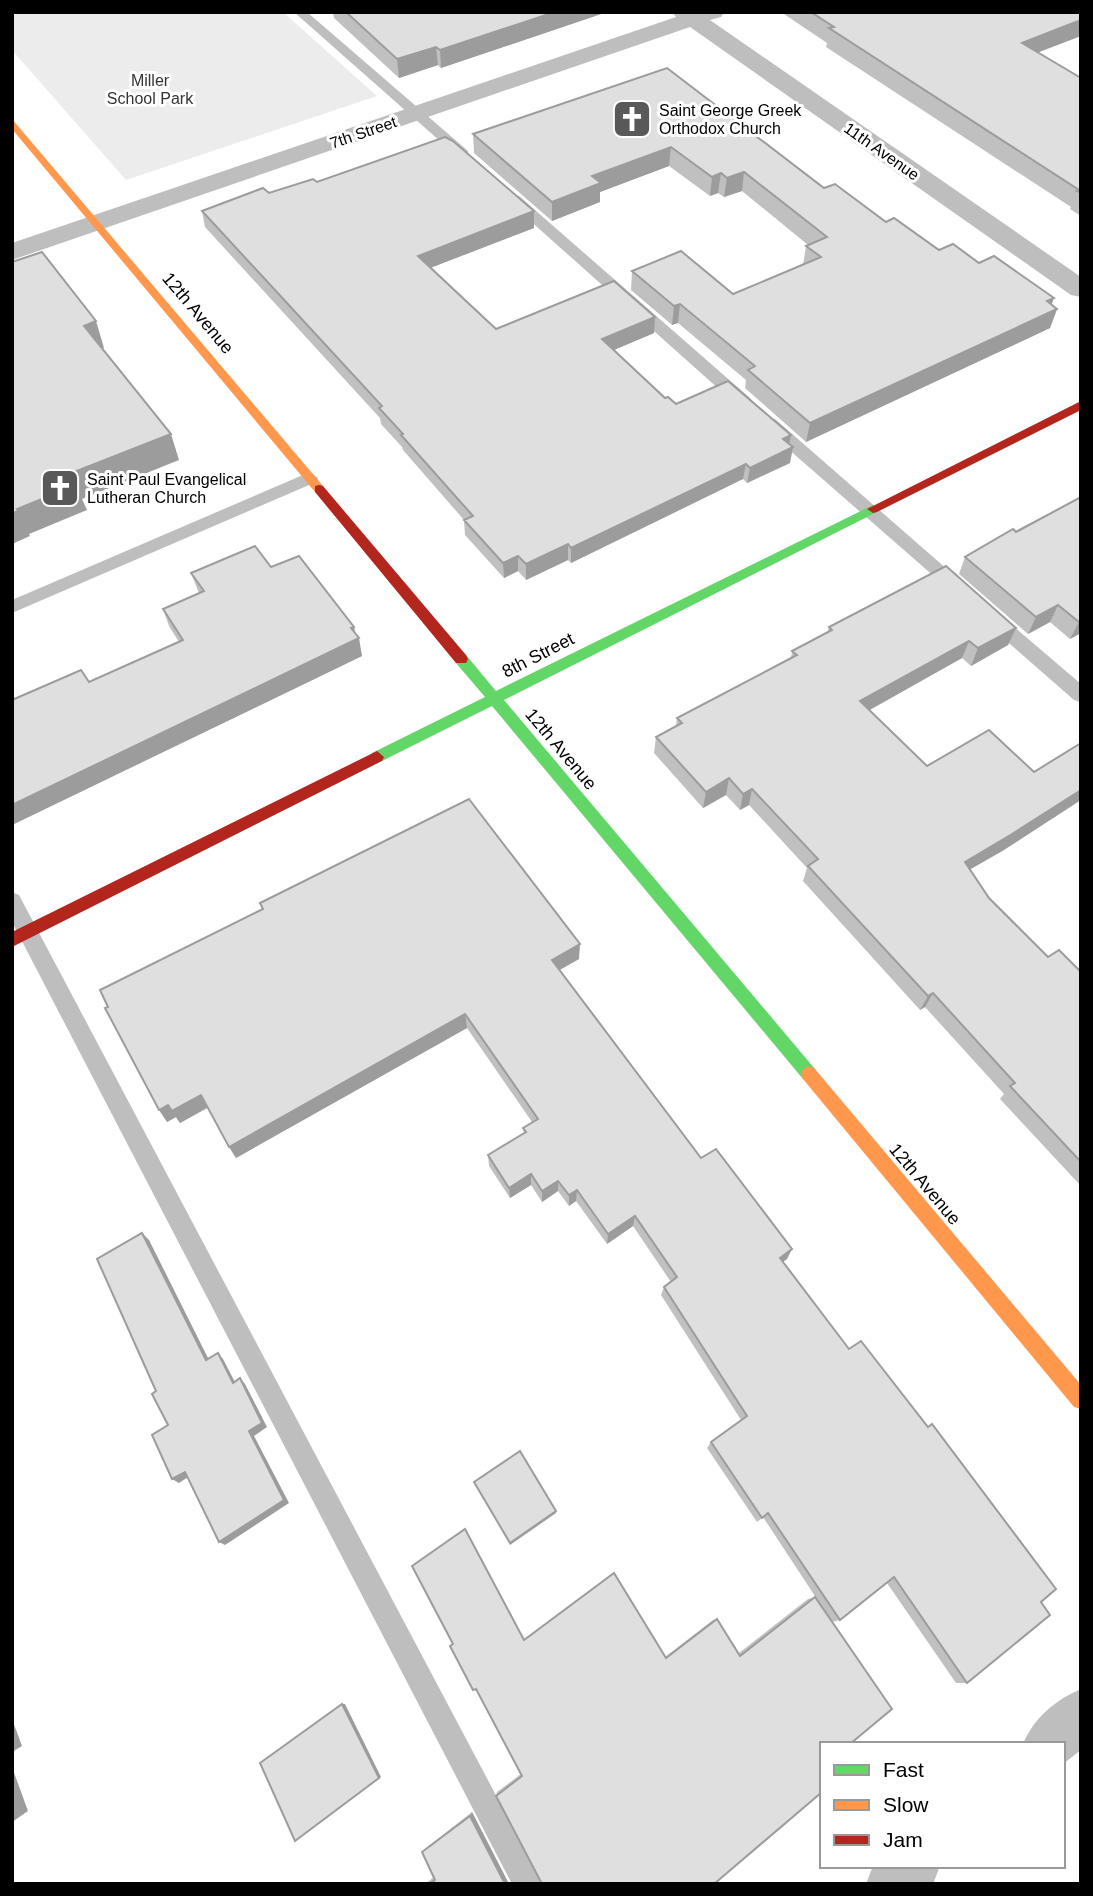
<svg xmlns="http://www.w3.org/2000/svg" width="1093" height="1896" font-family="Helvetica,sans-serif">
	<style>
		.green { fill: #ececec }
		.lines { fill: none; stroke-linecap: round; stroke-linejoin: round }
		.lane { fill: #bebebe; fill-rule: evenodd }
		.street { fill: #bebebe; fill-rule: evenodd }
		.fast { fill: #63d668; fill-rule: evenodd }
		.slow { fill: #ff974d; fill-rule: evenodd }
		.jam { fill: #b3261e; fill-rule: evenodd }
		.wall { fill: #c0c0c0 }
		.shaded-wall { fill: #9c9c9c }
		.building { fill: #dfdfdf; stroke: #9c9c9c; stroke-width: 2 }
		.labels { text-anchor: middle; stroke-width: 6; stroke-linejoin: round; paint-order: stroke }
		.far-park-label { font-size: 16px; fill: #333; stroke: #fff }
		.far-poi-label { font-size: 16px; fill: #000; stroke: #fff; text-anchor: start }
		.far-street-label { font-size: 16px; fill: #000; stroke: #fff }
		.street-label { font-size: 18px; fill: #000; stroke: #fff }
	</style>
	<rect width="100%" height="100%" fill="#fff"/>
	<path class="green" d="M12,12h271l94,84 -251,84 -114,-130z"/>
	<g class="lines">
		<g class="lane">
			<path d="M294,12h13l161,139v6h-10z"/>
			<path d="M514,195l5,1 231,202 2,4 -2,4h-12l-229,-204 -2,-3z"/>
			<path d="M769,418l6,1 189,165 3,4 -3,4h-12l-189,-165 -2,-4 2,-4z"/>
			<path d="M310,472l8,6 -2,4 -304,131v-13z"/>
			<path d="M993,612l6,2 82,70v18l-7,-2 -87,-76 -3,-5 3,-5z"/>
			<path d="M12,892l7,3 524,989h-31l-500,-962z"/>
		</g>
		<g class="street">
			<path d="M672,12h52l-3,5 -11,3 371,257v20l-10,-2 -381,-268 -678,233v-17l664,-226z"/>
			<path d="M1081,1689v61l-18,14v-20h-40c11,-26 32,-44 58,-55z"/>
			<path d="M873,1866h67l-7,18h-67z"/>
		</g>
		<path class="fast" d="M873,505l6,4 -2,3 -373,188 311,369 2,5 -2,5 -6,3 -6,-3 -311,-373 -110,55h-10l-2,-4 2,-4 113,-56 -29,-34 -2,-4 2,-4h10l30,36z"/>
		<g class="slow">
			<path d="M12,119l311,367v6h-8l-303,-363z"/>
			<path d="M809,1066l6,3 266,316v24l-7,-2 -271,-328 -2,-5 2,-5z"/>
		</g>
		<g class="jam">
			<path d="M1081,401v9l-204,102 -4,1 -6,-4z"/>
			<path d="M319,485l4,1 143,169 2,4 -2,4h-10l-141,-171v-6z"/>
			<path d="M377,751l7,6 -2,4 -370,186v-15z"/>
		</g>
	</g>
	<g class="wall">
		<path d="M333,12h274l-166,56 -3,-3 -39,13 -65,-60z"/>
		<path d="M781,12h300l-43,41 43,25v138l-11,-7 1,-2 -245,-160 1,-4z"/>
		<path d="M667,68l157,120 115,62 40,13 72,41 6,5 -7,19 -244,114 -61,-54 1,-8 -68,-57 -6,2 -41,-35 1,-19 101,23 70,-29 3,-19 2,-1 -66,-54 -18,6 -6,-4 -8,3 -41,-30 -69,26v10l-48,19 -78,-68 -1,-19z"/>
		<path d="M317,182l217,46 -103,39 65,62 158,4 -40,17 51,48 11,6 113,40 1,19 -43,20 -4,-4 -172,84 -3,-3 -42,20 -8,-9 -14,7 -39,-43 -1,-15 -61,-70 -1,-3 -21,-23 -1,-6 -175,-191 -3,-16z"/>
		<path d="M1081,497v136l-11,6 -20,-17 -22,12 -69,-60 6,-17z"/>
		<path d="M271,567l83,60 8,29 -350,169v-125l77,-18 90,-40 -10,-16 -6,-17 36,-16 -8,-20z"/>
		<path d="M829,627l187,1 -8,17 -37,21 -9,-8 -92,52 134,140 -34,19 19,29 59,59 33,15v214l-81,-87 4,-5 -79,-87 -5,3 -117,-129 4,-13 -58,-63 -9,5 -14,-15 -23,13 -49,-55 2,-16 20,-11 1,-8 114,-60 1,-7 35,-18z"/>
		<path d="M260,903l319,56 -19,11 141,188 86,101 -4,3 258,340 -74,81h-11l-69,-100 -47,37 -8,2 -69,-105 -6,5 -50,-74 4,-6 30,-22 -80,-125 3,-8 7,-5 -38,-56 -26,18 -31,-43 -7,5 -11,-15 -16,11 -11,-17 -21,13 -21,-32 -1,-11 36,-22 -1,-5 9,-6 -65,-94 -231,130 -28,-50 -28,15 -4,-6 -9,5 95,-212z"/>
		<path d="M815,1597l7,147 -326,52 1,-4 24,-18 -45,-85h-1l49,-49 141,17 48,-37 4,-1 22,34 69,-54z"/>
		<path d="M472,1812l37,72h-84l9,-7 -12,-25 4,-4z"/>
	</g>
	<g class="shaded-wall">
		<path d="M555,12h52l-166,56 -1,-18z"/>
		<path d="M1081,20v16l-65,25 6,-18z"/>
		<path d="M436,47l2,18 -39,13 -2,-19z"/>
		<path d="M671,147l-2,19 -69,26v10l-48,19v-19l40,-26z"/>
		<path d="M744,172l-2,19 -18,6 3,-19z"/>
		<path d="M721,173l-3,20 -8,3 2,-19z"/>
		<path d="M534,211v17l-114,44 -2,-16z"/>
		<path d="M1054,298l-6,15 9,-4 -7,19 -244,114 4,-19z"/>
		<path d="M680,304l-2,19 -6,2 2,-19z"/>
		<path d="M655,317l-1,16 -52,22v-16z"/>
		<path d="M96,321l8,27 -11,4 -9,-26z"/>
		<path d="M171,434l8,26 -97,39 5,11 -58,24 1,2 -18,8v-31l5,-4 52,-35z"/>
		<path d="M791,435l-3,15 5,-3 -3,16 -43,20 3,-15 33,-29z"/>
		<path d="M746,464l-3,15 -172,84v-15z"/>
		<path d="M568,544v16l-42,20v-16z"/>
		<path d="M518,556v15l-14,7 -1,-15z"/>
		<path d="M1058,605l-8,17 -22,12 8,-17z"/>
		<path d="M1081,621v12l-11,6 9,-17z"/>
		<path d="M354,627l2,13 3,-2 3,18 -350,169v-20z"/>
		<path d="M1016,628l-8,17 -37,21 7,-18z"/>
		<path d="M969,641l-7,17 -107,60 5,-17z"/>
		<path d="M729,778l-3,17 -23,13 3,-16z"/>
		<path d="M752,789l-3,16 -9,5 3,-16z"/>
		<path d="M1081,790v10l-77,50 -47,27 8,-15z"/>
		<path d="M580,944l-1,15 -27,15v-14z"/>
		<path d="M933,993l-8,14 -5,3 8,-14z"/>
		<path d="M465,1014l2,14 -231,130 -7,-11z"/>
		<path d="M201,1095l7,12 -28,16 -4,-6 -9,5 -8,-12 9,-5z"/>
		<path d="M531,1174v11l-21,13 -1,-10z"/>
		<path d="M558,1181v10l-16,11v-11z"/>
		<path d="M577,1190l-1,11 -7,5v-11z"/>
		<path d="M635,1216l-2,10 -26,18 1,-10z"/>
		<path d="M142,1233l7,7 63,126 -6,-6z"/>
		<path d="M792,1249l-5,10 -12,8 5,-9z"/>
		<path d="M218,1353l5,6 15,29 -5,-5z"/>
		<path d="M240,1378l5,6 22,43 -13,9 35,67 -64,42 -6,-3z"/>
		<path d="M185,1472l6,3 -12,8 -7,-4z"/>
		<path d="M556,1511v2l-46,32v-2z"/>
		<path d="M342,1704h3l36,73 -86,64z"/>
		<path d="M12,1719l10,27 -10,6z"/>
		<path d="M12,1767l16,44 -16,11z"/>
		<path d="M472,1812l37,72h-4l-35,-68z"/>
	</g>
	<g class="building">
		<path d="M346,12h209l-115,38 -4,-3 -39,12z"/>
		<path d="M811,12h270v8l-59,23 59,35v115l-4,-2 2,-1 -250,-162 5,-1z"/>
		<path d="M667,68l157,120 11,-4 51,38 8,-4 45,32 14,-6 26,19 15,-7 60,42 -7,3 10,8 -247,114 -62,-53 7,-4 -75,-62 -6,2 -42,-35 49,-20 52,43 88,-37 -15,-11 21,-9 -83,-65 -17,6 -6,-5 -9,4 -41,-30 -79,29 9,7 -49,19 -79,-68z"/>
		<path d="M445,137l8,4 81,70 -116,45 78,73 118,-48 41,36 -53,22 63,59 3,-1 8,7 52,-23 63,54 -8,4 10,8 -43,21 -4,-4 -175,84 -3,-4 -42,20 -8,-8 -15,7 -39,-43 9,-4 -72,-81 2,-1 -24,-26 3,-2 -180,-195 61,-23 6,5 44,-14 4,3z"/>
		<path d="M42,252l54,69 -12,5 87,108 -102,40 7,11 -59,24 2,2 -7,2v-251z"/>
		<path d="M1081,497v124l-2,1 -21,-17 -22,12 -71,-60 48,-28 3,3z"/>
		<path d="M255,546l16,21 28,-11 55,71 -3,1 8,10 -347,167v-105l69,-30 8,12 94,-42 -20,-31 41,-18 -13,-18z"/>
		<path d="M946,566l70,62 -38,20 -9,-7 -109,60 67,65 62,-36 45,42 47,-29v47l-69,44 -47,28 24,36 59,59 11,-7 22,22v190l-71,-76 5,-3 -82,-90 -5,3 -120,-130 10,-7 -66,-70 -9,5 -14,-16 -23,14 -50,-55 26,-14 -5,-5 120,-63 -5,-4 40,-21 -3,-3z"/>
		<path d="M469,799l111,145 -28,16 149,198 15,-9 76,100 -12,9 69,91 12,-8 67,86 4,-3 124,165 -15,13 9,13 -83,68 -73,-106 -54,43 -72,-107 -6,5 -51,-76 36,-26 -83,-129 13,-10 -42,-61 -27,18 -31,-44 -8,5 -11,-14 -16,10 -11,-17 -22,14 -21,-33 38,-23 -3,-4 15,-9 -73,-105 -236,133 -28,-52 -29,16 -4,-6 -9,5 -54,-102 3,-1 -8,-17 163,-81 -3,-6z"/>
		<path d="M142,1233l64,127 12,-7 15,30 7,-5 22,45 -13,8 35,69 -65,42 -34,-70 -13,7 -20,-44 16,-10 -16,-31 4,-3 -59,-132z"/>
		<path d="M520,1451l36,60 -46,32 -36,-61z"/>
		<path d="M465,1529l59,111 90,-67 52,85 51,-39 23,37 75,-59 77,112 -42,35h-28v48l-108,92h-172l-46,-88 26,-20 -46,-87 -3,1 -23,-44 3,-2 -41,-78z"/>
		<path d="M342,1704l37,74 -84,63 -35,-78z"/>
		<path d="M470,1816l35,68h-76l6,-4 -13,-28z"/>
	</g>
	<defs>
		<g id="church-square" transform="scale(2.0125)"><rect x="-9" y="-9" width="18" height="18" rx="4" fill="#595959" stroke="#fff"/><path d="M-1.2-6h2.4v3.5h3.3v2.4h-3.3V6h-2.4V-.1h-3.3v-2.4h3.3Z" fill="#fff"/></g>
	</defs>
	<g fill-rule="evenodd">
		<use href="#church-square" x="632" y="119"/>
		<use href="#church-square" x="60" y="488"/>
	</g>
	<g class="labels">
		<g class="far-park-label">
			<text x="150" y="86">Miller<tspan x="150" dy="18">School Park</tspan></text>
		</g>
		<g class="far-poi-label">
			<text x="659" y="116">Saint George Greek<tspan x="659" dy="18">Orthodox Church</tspan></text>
			<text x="87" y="485">Saint Paul Evangelical<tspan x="87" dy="18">Lutheran Church</tspan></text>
		</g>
		<g class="far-street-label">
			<text transform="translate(363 132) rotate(-19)" y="6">7th Street</text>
			<text transform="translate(882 151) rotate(35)" y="6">11th Avenue</text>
		</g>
		<g class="street-label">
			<text transform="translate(198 313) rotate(50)" y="6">12th Avenue</text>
			<text transform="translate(538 655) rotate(-27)" y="6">8th Street</text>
			<text transform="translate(561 749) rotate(50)" y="6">12th Avenue</text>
			<text transform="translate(925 1184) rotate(50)" y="6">12th Avenue</text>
		</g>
	</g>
	<rect width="1093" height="1896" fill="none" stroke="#000000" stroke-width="28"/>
	<rect x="820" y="1742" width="245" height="126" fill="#ffffff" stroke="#999999" stroke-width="2"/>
	<rect x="834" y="1765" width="35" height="10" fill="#63d668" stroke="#999999" stroke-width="2"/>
	<text x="883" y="1777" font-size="21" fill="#000000">Fast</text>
	<rect x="834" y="1800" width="35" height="10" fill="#ff974d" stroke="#999999" stroke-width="2"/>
	<text x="883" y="1812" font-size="21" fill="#000000">Slow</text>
	<rect x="834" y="1835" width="35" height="10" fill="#b3261e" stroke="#999999" stroke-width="2"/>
	<text x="883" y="1847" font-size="21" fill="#000000">Jam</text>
</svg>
